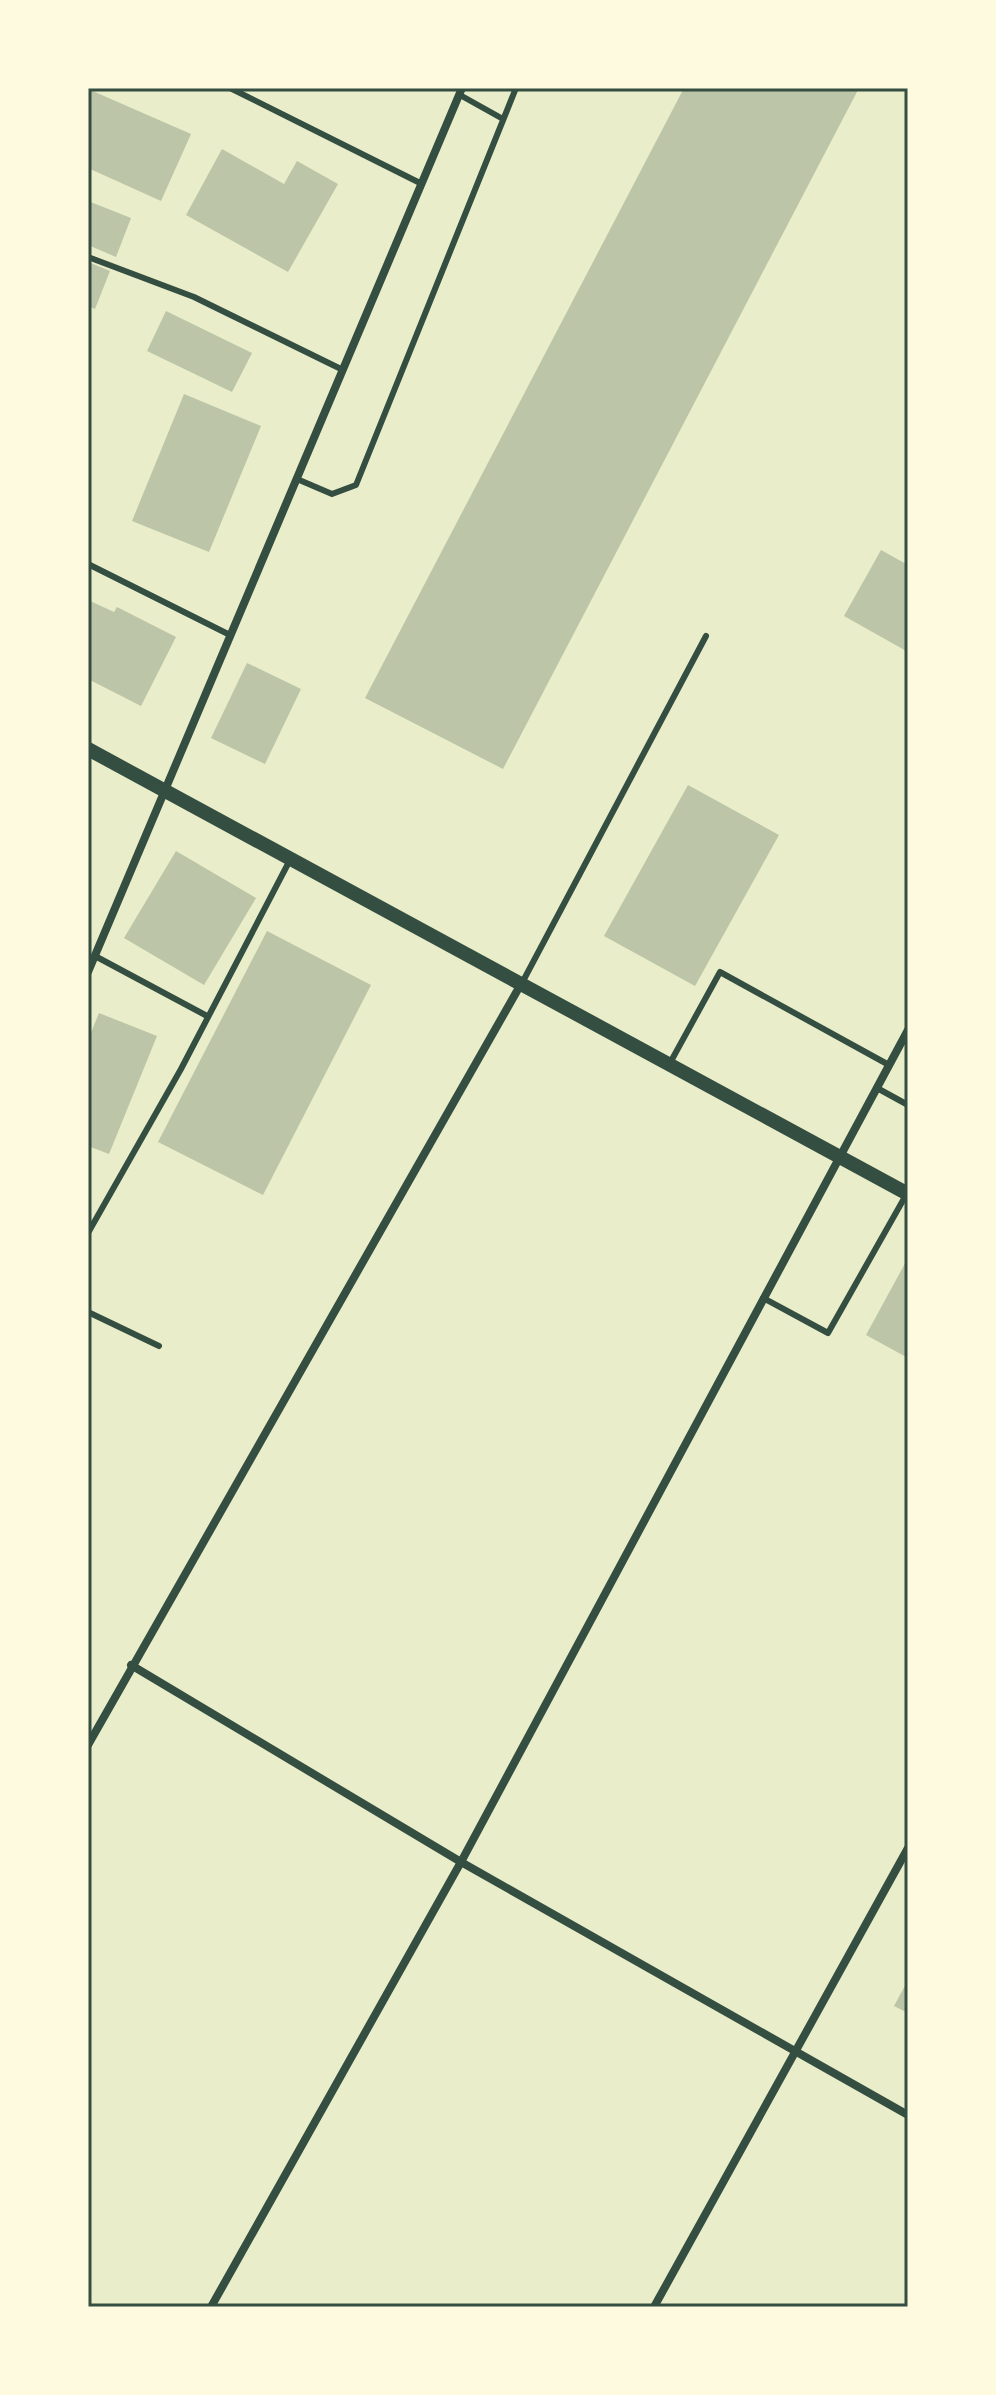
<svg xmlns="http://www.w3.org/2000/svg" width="996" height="2395" font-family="Jost,sans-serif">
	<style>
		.building { fill: #bcc5a7 }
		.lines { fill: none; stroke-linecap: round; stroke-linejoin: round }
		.service { stroke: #344e41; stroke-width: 6 }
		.minor { stroke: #344e41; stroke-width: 8 }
		.tertiary { stroke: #344e41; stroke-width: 14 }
		.neatline { fill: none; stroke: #344e41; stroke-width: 3 }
	</style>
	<rect width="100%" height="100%" fill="#e9edc9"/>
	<g class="building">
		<path d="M684,88h175l-356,681 -138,-71z"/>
		<path d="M88,89l103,45 -30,67 -73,-33z"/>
		<path d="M222,149l62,35 13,-23 41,23 -50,88 -102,-57z"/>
		<path d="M88,201l43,17 -15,39 -28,-12z"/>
		<path d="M88,262l22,9 -15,38 -7,-3z"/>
		<path d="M166,311l86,42 -20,39 -85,-41z"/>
		<path d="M184,394l77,32 -52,126 -77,-31z"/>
		<path d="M881,550l27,15v87l-64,-36z"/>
		<path d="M88,600l26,12 3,-5 59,30 -35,69 -53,-27z"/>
		<path d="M247,663l54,26 -36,75 -54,-26z"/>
		<path d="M688,785l91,50 -84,151 -91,-50z"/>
		<path d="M176,851l80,47 -52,87 -80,-47z"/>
		<path d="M267,931l104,54 -108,210 -105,-53z"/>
		<path d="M99,1013l58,23 -48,118 -21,-8v-106z"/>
		<path d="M908,1258v100l-42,-23z"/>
		<path d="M908,1980v33l-14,-7z"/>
	</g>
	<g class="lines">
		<g class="service">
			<path d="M230,88l192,96"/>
			<path d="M460,95l43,24"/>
			<path d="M88,257l106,40 149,73"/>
			<path d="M297,479l35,15 24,-9 160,-397"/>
			<path d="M88,564l142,71"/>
			<path d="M95,956l112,60"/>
			<path d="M522,983l184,-347"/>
			<path d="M670,1063l50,-91 169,93"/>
			<path d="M877,1088l31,17"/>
			<path d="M88,1233l93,-164 110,-211"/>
			<path d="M763,1298l65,35 78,-138"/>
			<path d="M88,1312l71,34"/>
		</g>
		<g class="minor">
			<path d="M88,972l374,-884"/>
			<path d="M131,1665l330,197 447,253"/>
			<path d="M88,1745l433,-761"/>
			<path d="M211,2307l250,-445 447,-832"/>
			<path d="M654,2307l254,-459"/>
		</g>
		<path class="tertiary" d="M88,749l820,445"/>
	</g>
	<rect width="996" height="2395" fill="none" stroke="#fefae0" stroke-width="180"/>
	<rect x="90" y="90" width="816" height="2215" class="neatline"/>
</svg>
